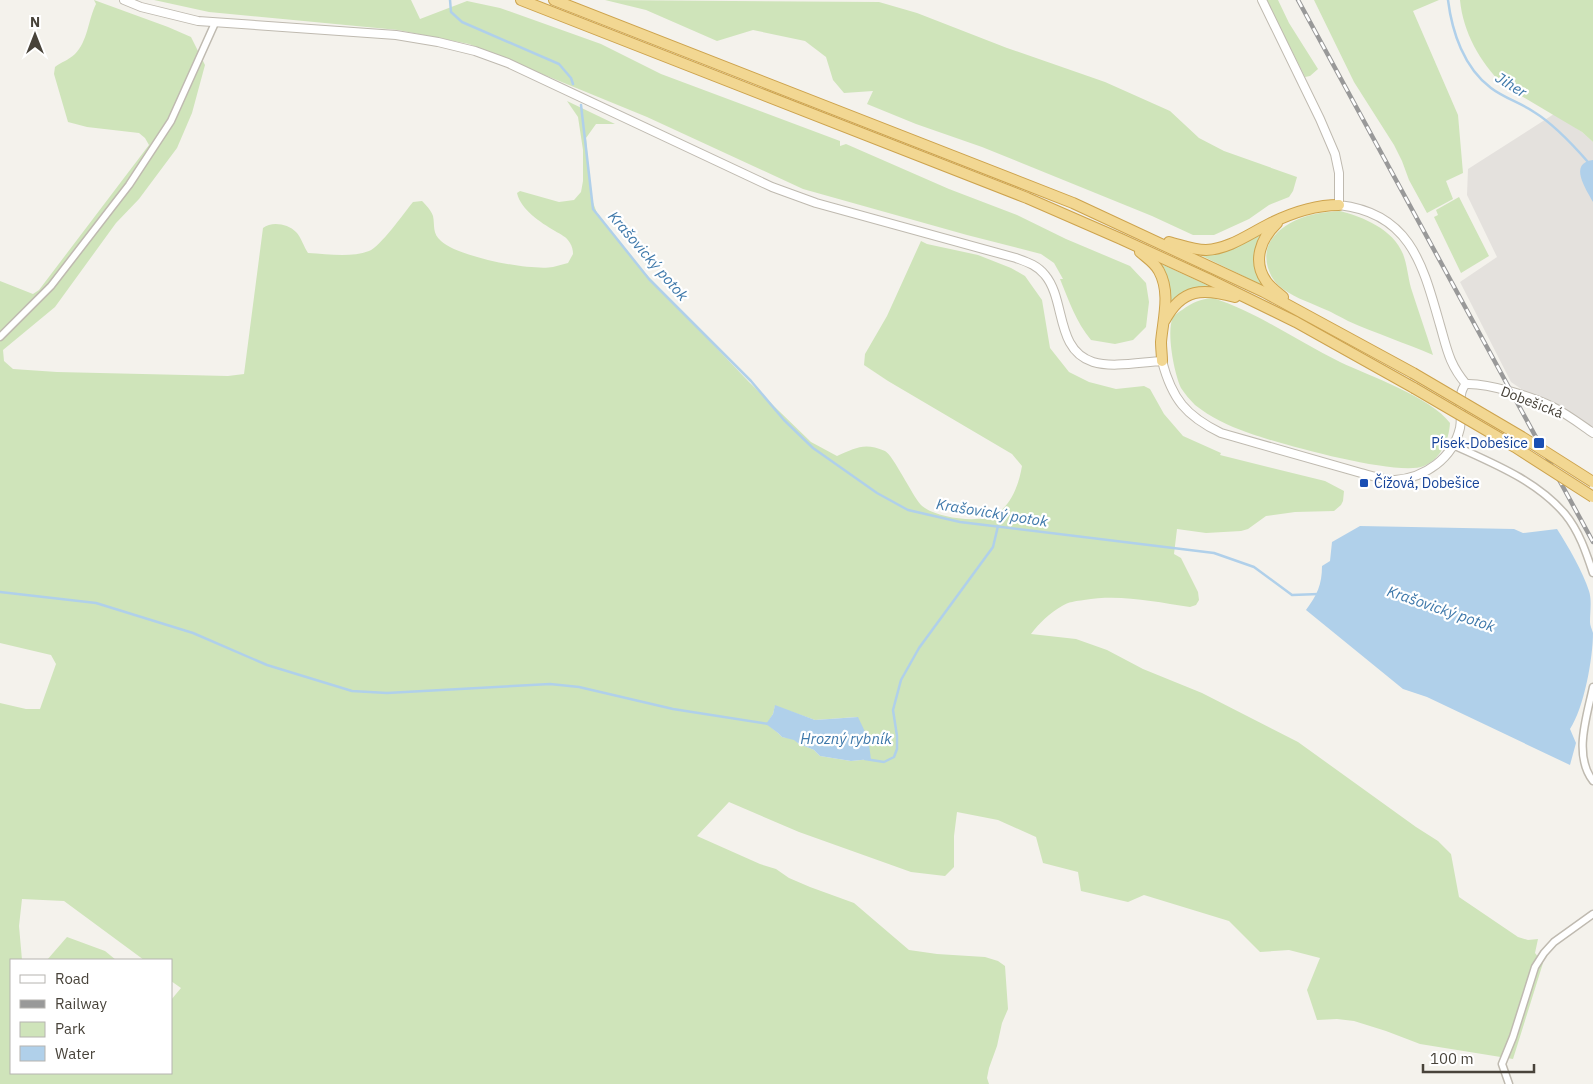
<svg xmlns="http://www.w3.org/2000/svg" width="1593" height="1084" font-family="'IBM Plex Sans',sans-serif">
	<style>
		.industrial { fill: #e4e1dd }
		.green { fill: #cfe4ba; fill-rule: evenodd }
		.water { fill: #b0d0ea }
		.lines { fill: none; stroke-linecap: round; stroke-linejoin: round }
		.stream { stroke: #b0d0ea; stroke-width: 2.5 }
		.minor-casing { stroke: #bfbab0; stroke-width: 9 }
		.tertiary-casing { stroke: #bfbab0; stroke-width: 10 }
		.trunk-casing { stroke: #cda34d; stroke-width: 12 }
		.minor { stroke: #fff; stroke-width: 6 }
		.tertiary { stroke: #fff; stroke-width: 8 }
		.trunk { stroke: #f2d792; stroke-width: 10 }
		.rail-casing { stroke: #999; stroke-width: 4.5 }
		.rail { stroke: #fff; stroke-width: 2.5; stroke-dasharray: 8; stroke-linecap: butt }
		.trunk-bridge-casing { stroke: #cda34d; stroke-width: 12; stroke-linecap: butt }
		.trunk-bridge { stroke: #f2d792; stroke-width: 10 }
		.transit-dot { fill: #1a4fb4; stroke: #fff; stroke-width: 2 }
		.labels { text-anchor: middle; stroke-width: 4.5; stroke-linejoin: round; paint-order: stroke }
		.street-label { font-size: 14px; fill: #48433a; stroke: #fff }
		.transit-label { font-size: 14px; fill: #164399; stroke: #fff; text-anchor: end }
		.water-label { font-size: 15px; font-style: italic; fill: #3e78aa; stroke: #fff }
	</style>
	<rect width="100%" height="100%" fill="#f4f2ec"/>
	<path class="industrial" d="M1554,114l28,18 11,10v286l-19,-13 -26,-14 -21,-8 -16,-11 -51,-100 37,-25 -30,-62 1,-26z"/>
	<g class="green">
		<path d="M94,0l74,27 23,10 14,28 -13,48 -15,35 -38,51 -23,24 -61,84 -52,43 1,11 9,8 44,3 171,4 16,-2 19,-146c9,-7 25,-4 33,4 5,5 8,15 12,21 20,1 42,5 61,-2 11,-4 35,-38 44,-49l9,-1c4,4 9,9 11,15 2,10 -1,17 8,25 17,16 89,30 112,26 5,-1 10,-3 15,-4l5,-9c0,-4 -1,-8 -3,-11 -3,-6 -10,-9 -15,-12 -15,-9 -34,-21 -38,-38l3,-2 39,11 15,-2 7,-8 2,-11v-31l-5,-33 -11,-16 48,23h-19l-10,14 5,59 7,19 46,56 105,110 62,60 26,14c19,-8 27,-14 48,-5 8,4 27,44 36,54 13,13 62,20 77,8 15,-11 21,-30 24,-47l-10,-12 -124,-73 -24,-16 1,-11 22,-38 34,-75 6,3 51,11 33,13 14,8 17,24 8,48 19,24 20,10 27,7 28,-3 6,3 14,25 19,22 38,17 -1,2 105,26 19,10 -1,10 -2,4 -7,6 -39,1 -29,4 -18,13 -7,2 -35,2 -29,-4 -3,25 7,4 17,34 1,8 -3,5 -6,2c-36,-5 -69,-13 -106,-7 -8,1 -16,2 -22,6 -12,7 -23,17 -31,28l45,5 31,11 36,19 59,24 96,49 118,85 22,14 13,13 8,43 59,40 10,3 10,-1 -3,14 8,10 -30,96 -93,-15 -34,-13 -32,-10 -17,-2 -20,1 -10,-30 13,-32 -31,-8 -29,2 -31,-31 -85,-26 -16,7 -47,-11 -3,-19 -35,-9 -7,-26 -38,-17 -41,-8 -3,24v31l-9,9 -34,-4 -112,-40 -70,-30 -32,34 63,28 16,5 13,9 21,9 44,16 55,47 28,4 48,3 13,4 7,5 3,43 -6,14 -5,23 -8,22 -2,10 2,6h-989v-381l26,6h14l16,-45 -5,-9 -51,-12v-362l33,13 6,-4 110,-145 -4,-7 -6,-5 -52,-6 -19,-5 -14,-48 1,-7c6,-5 14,-7 20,-13 13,-13 13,-34 21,-50zM775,706l40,14 42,-3 14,42 -20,2 -31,-5 -6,-6 -15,-6 -5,-5 -12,-2 -4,-4 -11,-9 6,-10zM22,899l42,2 80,59h27v21l10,7 -10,12v73h-160v-113h11l-3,-34z"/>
		<path d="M154,0h257l9,19 47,-18 33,7 101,36 60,30 179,67v5l6,-2 103,45 68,26 49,24 64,27 16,17 3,19 -3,25 -13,13 -18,4 -24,-4c-15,-18 -22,-39 -31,-61h3l-9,-16 -13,-9 -74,-19 -164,-46 -156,-72 -178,-73 -71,-14 -189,-18z"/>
		<path d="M605,0l274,2 38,11 90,35 98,34 65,29 29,27 25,13 73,26 -4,14 -4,6 -20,8 -20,14 -35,16h-21l-41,-19 -170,-69 -66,-23 -49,-20 6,-13 -29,2 -11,-13 -7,-23 -21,-16 -52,-11 -36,11 -71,-31z"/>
		<path d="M1266,0h12l11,23 29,46 -8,7 -5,1z"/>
		<path d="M1314,0h125l-26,11 45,104 5,58 -17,8 7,18 -26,14 -18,-33 -7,-19 -8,-16 -40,-63z"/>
		<path d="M1460,0h133v142l-11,-10 -79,-47c-23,-23 -40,-53 -43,-85z"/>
		<path d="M1459,197l30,59 -28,17 -27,-56 4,-2 -2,-5z"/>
		<path d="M1340,211c23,6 53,18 63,43 4,10 5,23 8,34 7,22 15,44 22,67 -28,-12 -58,-22 -85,-34 -8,-4 -16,-9 -24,-12 -17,-8 -33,-12 -47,-25 -11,-12 -15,-32 -5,-45 15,-21 44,-27 68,-28z"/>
		<path d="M1263,231l-5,9 6,46 -64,-31z"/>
		<path d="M1157,262l54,25c-23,0 -27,8 -43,22z"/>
		<path d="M1213,298c46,15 84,43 127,64 29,14 91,35 110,61 -1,17 -9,36 -26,43 -27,11 -148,-23 -178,-34 -17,-6 -36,-15 -51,-27 -5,-5 -10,-11 -14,-17 -7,-15 -15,-57 -8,-71 2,-3 6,-5 9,-7 11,-8 18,-11 31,-12z"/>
		<path d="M67,937l38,14 11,9h-69z"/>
	</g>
	<g class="water">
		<path d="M1593,160v42c-7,-13 -25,-39 0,-42z"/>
		<path d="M1360,526l154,3 9,4 34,-4c11,17 26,43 32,62 3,9 1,21 1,31 0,4 2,7 3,11 0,25 -9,75 -23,96l6,14 -6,22 -143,-68 -24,-8 -97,-79c11,-15 16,-25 16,-44l8,-5 2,-19z"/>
		<path d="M775,705l40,15 43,-3 10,21 3,21 -20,2 -31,-5 -6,-6 -15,-6 -5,-4 -12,-3 -4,-4 -12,-9 7,-10z"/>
	</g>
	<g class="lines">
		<g class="stream">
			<path d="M450,0l1,12 11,10 97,42 12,14 2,6"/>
			<path d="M1448,0c4,32 16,68 43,88 13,10 30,15 43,24 18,11 40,34 54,50"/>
			<path d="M581,105l12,104 56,70 102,102 33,39 29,28 64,45 31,17 52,12 254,31 40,14 38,28 27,-1"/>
			<path d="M0,592l96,11 97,30 74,32 85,26 35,2 163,-9 29,3 94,22 96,15"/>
			<path d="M865,759l19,3 10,-5 3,-8v-13l-4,-26 8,-30 18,-32 74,-101 5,-21"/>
		</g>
		<g class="minor-casing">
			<g id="minor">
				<path d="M0,337l51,-51 78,-101 42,-64 44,-98"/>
				<path d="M1453,445c39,18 83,35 112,69 14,17 21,38 28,59"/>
				<path d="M1593,687c-6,29 -20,68 0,94"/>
				<path d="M1509,1084l-7,-20 11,-27 22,-70 9,-14 10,-11 39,-28"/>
			</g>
		</g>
		<g class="tertiary-casing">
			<g id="tertiary">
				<path d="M124,0l17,7 57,14 198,14 42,7 37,9 33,12 264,124 44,16 200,55c11,4 21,7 29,17 21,25 10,75 48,87 19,6 49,0 69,-1 10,38 24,55 59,72l140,40c11,3 23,7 34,7 30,-2 58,-22 65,-52 3,-14 -4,-34 6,-44"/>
				<path d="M1262,0l58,119 15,35 4,19v32c72,8 84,61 101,120 7,24 9,39 26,59"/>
				<path d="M1466,384c23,-1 66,13 87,23 14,7 27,17 40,26"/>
			</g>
		</g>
		<g class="trunk-casing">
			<g id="trunk">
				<path d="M521,0l506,198 94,41 87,40 88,43 118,66"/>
				<path d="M554,0l519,203 191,89 149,81"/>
				<path d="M1277,223c-16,15 -25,38 -11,58 4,6 11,11 17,16"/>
				<path d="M1169,242c12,3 24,8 37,8 23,-1 43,-16 63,-26 22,-11 45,-19 70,-19"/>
				<path d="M1140,252c7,6 15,11 19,19 12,22 4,48 2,71 0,6 1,13 1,19"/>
				<path d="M1165,320c17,-32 38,-32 70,-23"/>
			</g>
		</g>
		<use href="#minor" class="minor"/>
		<use href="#tertiary" class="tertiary"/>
		<use href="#trunk" class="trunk"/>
		<g class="rail-casing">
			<path id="rail" d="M1298,0l295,542"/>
		</g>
		<use href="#rail" class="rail"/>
		<g class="trunk-bridge-casing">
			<g id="trunk-bridge">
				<path d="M1413,373l109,64 71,45"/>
				<path d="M1414,388l101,59 78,50"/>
			</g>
		</g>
		<use href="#trunk-bridge" class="trunk-bridge"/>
	</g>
	<g class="transit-dot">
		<rect x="1533" y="437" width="12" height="12" rx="2.5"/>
		<rect x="1359" y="478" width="10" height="10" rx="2.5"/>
	</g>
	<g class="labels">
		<g class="street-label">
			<text transform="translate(1532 402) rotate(21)" y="5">Dobešická</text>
		</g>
		<g class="transit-label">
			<text x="1528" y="448">Písek-Dobešice</text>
			<text x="1374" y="488" text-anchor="start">Čížová, Dobešice</text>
		</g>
		<g class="water-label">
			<text transform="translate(1511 85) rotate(32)" y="5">Jiher</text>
			<text transform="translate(648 256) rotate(49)" y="5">Krašovický potok</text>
			<text transform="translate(992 513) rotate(9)" y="5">Krašovický potok</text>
			<text transform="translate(1441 609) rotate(19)" y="5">Krašovický potok</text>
			<text x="846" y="744">Hrozný rybník</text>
		</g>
	</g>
	<rect x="10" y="959" width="162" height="115" fill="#ffffff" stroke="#b6b4b0"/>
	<rect x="20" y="975" width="25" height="8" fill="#ffffff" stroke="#b6b4b0"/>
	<text x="55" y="984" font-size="15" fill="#48433a">Road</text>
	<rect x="20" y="1000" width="25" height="8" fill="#999999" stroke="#b6b4b0"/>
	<text x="55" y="1009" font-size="15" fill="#48433a">Railway</text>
	<rect x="20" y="1022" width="25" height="15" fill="#cfe4ba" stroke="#b6b4b0"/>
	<text x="55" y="1034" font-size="15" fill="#48433a">Park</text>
	<rect x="20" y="1046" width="25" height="15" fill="#b0d0ea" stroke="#b6b4b0"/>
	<text x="55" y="1059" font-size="15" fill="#48433a">Water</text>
	<g transform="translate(35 35)" stroke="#ffffff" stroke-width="4" paint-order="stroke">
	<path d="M0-4L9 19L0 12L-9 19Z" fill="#48433a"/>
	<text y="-8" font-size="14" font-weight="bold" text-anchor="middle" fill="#48433a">N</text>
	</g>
	<path d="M1423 1064v8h111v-8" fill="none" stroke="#48433a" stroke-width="2.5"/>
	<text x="1430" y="1064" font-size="15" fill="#48433a" stroke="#ffffff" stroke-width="4" paint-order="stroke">100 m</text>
</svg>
